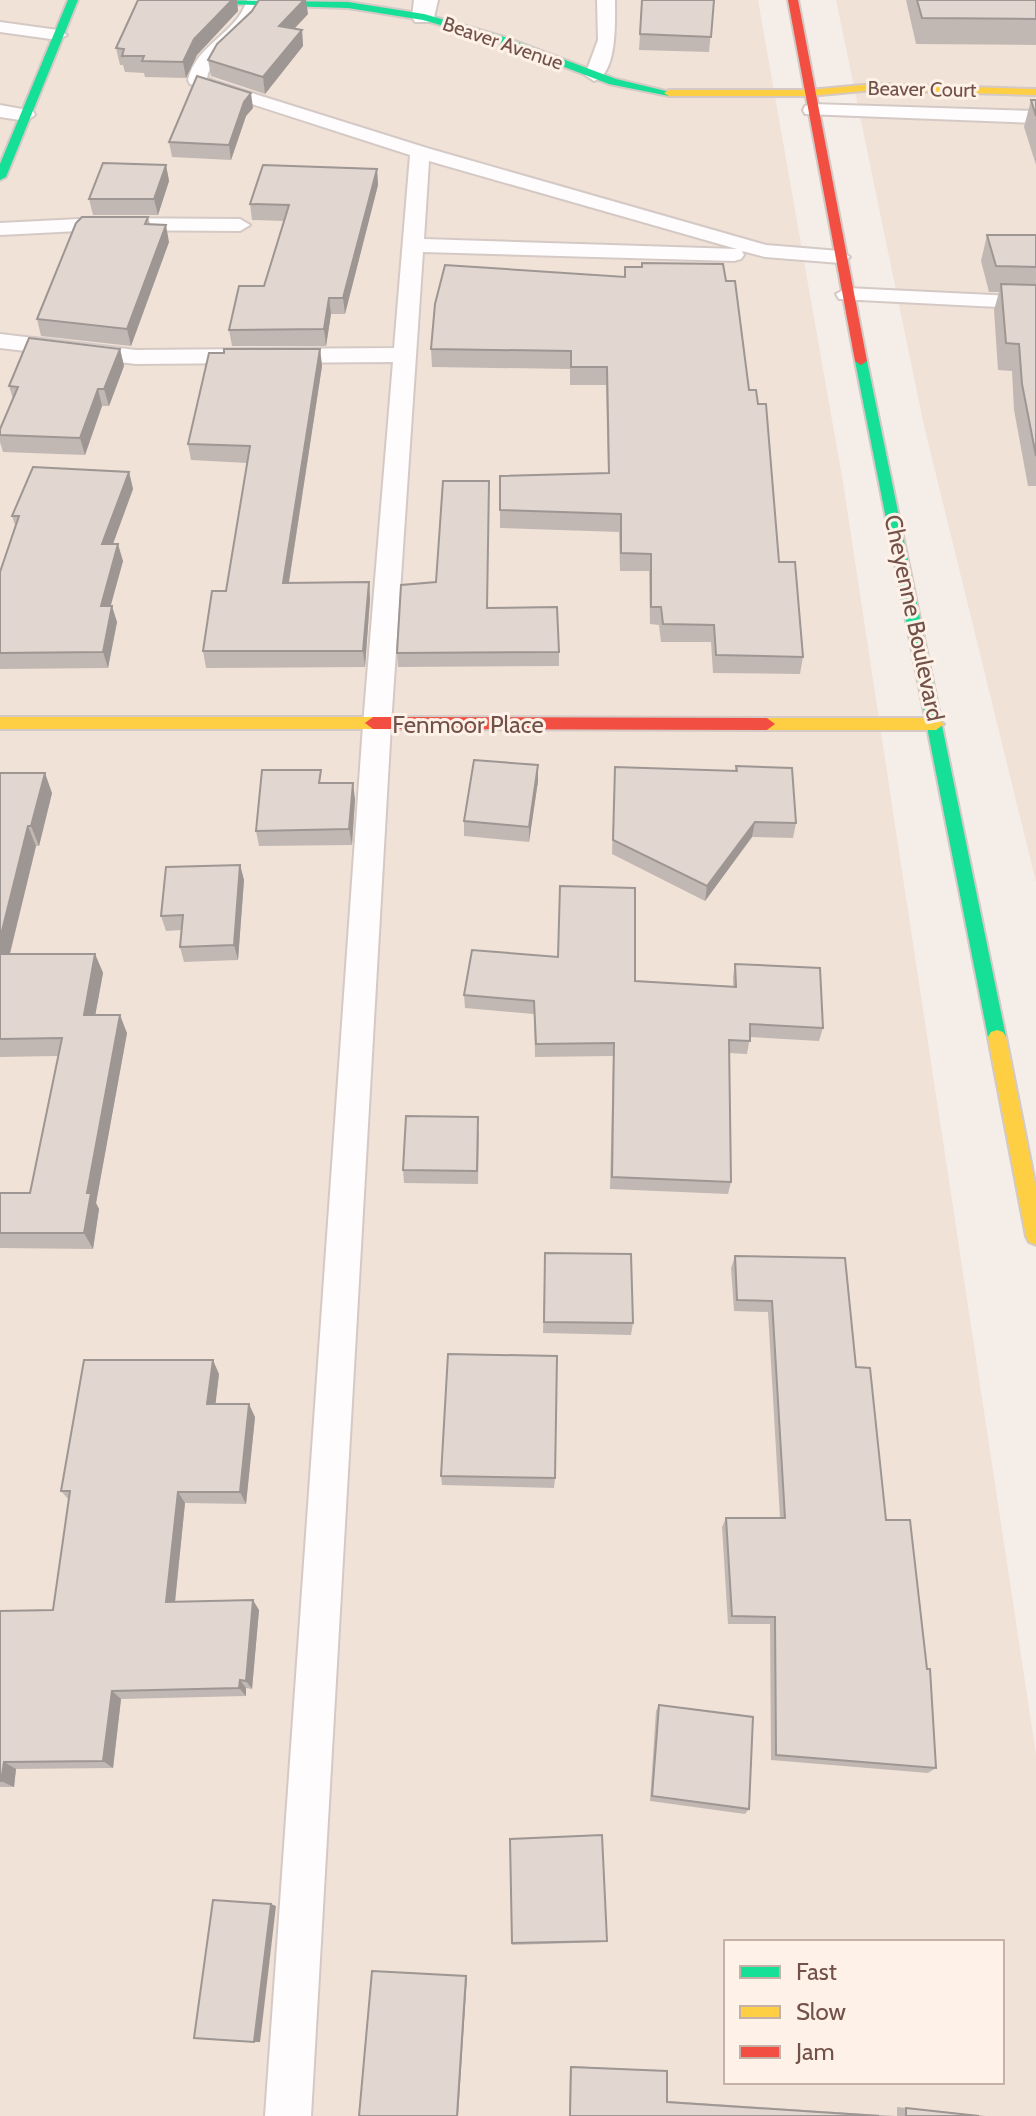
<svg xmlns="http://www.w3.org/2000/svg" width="1036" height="2116" font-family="Cabin,sans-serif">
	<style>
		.residential { fill: #f1e2d8; fill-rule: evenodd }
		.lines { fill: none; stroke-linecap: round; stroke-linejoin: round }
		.lane-casing { stroke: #d4c9c5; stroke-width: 4 }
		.street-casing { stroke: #d4c9c5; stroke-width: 4 }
		.fast-casing { stroke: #d4c9c4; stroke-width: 4 }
		.slow-casing { stroke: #d4c9c4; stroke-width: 4 }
		.jam-casing { stroke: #d4c9c4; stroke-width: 4 }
		.lane { fill: #fefcfc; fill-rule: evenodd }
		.street { fill: #fefcfc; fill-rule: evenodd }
		.fast { fill: #16e098; fill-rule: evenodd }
		.slow { fill: #ffcf43; fill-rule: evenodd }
		.jam { fill: #f24e42; fill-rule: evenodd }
		.wall { fill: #c2b8b3 }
		.shaded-wall { fill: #9e9692 }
		.building { fill: #e1d6d0; stroke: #9e9692; stroke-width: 2 }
		.labels { text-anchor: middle; stroke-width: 6; stroke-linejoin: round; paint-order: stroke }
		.far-street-label { font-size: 20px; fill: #725149; stroke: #fef1e7 }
		.street-label { font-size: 24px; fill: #725149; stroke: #fef1e7 }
	</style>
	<rect width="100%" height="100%" fill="#f5eee8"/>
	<g class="residential">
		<path d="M0,0h758l85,482 193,1272v362h-1036zM726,1942h276v140h-276z"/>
		<path d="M836,0h200v882l-112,-456z"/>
	</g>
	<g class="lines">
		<g class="lane-casing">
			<g id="lane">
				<path d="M247,0h18c-12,40 -52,48 -58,78l10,4 210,66 339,97 74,6 10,6 -10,6 -75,-6 -23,-6 2,4 -3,4 -7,2 -311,-9 -32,473 -80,1391h-46l98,-1391 30,-363 -257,2 -136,-16v-14l136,16 258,-2 16,-193 -220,-71 -2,-4c8,-36 49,-46 59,-80zM429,161l308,88 -313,-10z"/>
				<path d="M597,0h18c0,20 3,74 -21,81l-9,-6 13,-35z"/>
				<path d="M0,22l58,8 9,5 -9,5 -58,-8z"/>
				<path d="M812,104l224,7v12l-231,-9 -2,-4 2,-4z"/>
				<path d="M0,105l33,6 2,4 -9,6 -26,-4z"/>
				<path d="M99,218l141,1 10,6 -10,6 -141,-1 -99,5v-12z"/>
				<path d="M847,288l189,9v12l-197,-10 -3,-5z"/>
			</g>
		</g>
		<g class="street-casing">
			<path id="street" d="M414,0h24l-5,22h-18l-3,-5z"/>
		</g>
		<g class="fast-casing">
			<g id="fast">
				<path d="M68,0h10l-72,177 -6,3v-16z"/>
				<path d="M189,0l159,2 76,12 80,23 112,42 58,14 -5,3 -60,-12 -113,-43 -73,-21 -75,-12 -154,-5z"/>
				<path d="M861,357l6,4 139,676 -3,5h-12l-3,-5 -133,-676z"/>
			</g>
		</g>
		<g class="slow-casing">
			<g id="slow">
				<path d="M874,84l162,5v6l-162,-5 -65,6h-140l-5,-3 5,-3h140z"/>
				<path d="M0,717h373l8,6 -8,6h-373z"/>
				<path d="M767,718h169l8,6 -8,6h-169l-8,-6z"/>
				<path d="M997,1030l6,2 3,5 30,151v57l-7,-3 -3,-6 -38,-199 3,-5z"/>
			</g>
		</g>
		<g class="jam-casing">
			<g id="jam">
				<path d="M788,0h10l69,361 -6,4 -6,-4z"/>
				<path d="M373,717l394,1 8,6 -8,6 -394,-1 -8,-6z"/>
			</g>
		</g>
		<use href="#lane" class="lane"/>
		<use href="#street" class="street"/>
		<use href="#fast" class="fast"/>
		<use href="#slow" class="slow"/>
		<use href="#jam" class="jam"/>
	</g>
	<g class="wall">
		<path d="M138,0h99l1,11 -41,44 -11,23 -41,-1 -1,-4 -19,-1 -2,-7h-3l-4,-17z"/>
		<path d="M642,0h72l-5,52 -70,-2z"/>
		<path d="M906,0h130v45l-120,-1z"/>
		<path d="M252,11l56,3 -14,15 8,1 1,16 -38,48 -54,-18 -3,-16z"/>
		<path d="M1031,100h5v65l-12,-38z"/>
		<path d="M253,108l-7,8 -15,44 -59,-3 -3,-15z"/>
		<path d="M166,165l3,16 -11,34h-65l-4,-16z"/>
		<path d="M377,169l1,16 -33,129h-14l-5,32h-94l-3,-16 35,-44 20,-65 -32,-1 -2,-16z"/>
		<path d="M148,217l2,7 19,18 -38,104 -90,-10 -4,-17z"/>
		<path d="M987,235h49v251h-8l-14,-76 -2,-39 -14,-1 -4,-60 5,-18h-10l-8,-31z"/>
		<path d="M625,267l101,14 23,109 30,172 24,95 -3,17 -87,-1 -2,-31h-50l-2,-17 -9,-1 -1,-53h-29l-1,-39 -119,-4v-52l108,-3 -2,-88h-36v-16l-138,-2 -1,-18 193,-72z"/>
		<path d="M120,349l4,17 -15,40h-7l-17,49 -82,-3 -3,-10v-13l13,-30 -4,-13z"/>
		<path d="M320,349l2,17 -33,217 80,-1 1,17 -5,68 -159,1 -3,-17 23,-60 21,-128 -56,-3 -3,-16 36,-91z"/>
		<path d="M129,472l4,17 -20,55 10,17 -13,45 7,16 -9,46 -108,1v-97l15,-47 -3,-9z"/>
		<path d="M488,608l71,44v14l-161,1 -1,-14z"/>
		<path d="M736,766l60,57 -3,15 -41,-1 -47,64 -93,-47 3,-87 120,4z"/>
		<path d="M0,773l52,20 -13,53h-3l-26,108h85l8,19 -8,42 32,18 -31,170 3,6 -6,40 -93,-1v-55h30l28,-137 -58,1z"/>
		<path d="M538,781l-9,61 -65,-6v-15z"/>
		<path d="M323,783l32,16 -3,46 -93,1 -3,-15z"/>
		<path d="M240,865l4,15 -6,80 -54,2 -4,-15 1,-17 -15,1 -5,-15z"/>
		<path d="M735,964l88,64 -4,13 -69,-4 -3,17 -18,-1 2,129 -3,12 -118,-5 3,-133 -78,1 -1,-43 -69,-6 -1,-13 171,-14 98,5v-9z"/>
		<path d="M479,1131l-1,53 -74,-1 -1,-13z"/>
		<path d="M545,1253l88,70 -2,12 -88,-2z"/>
		<path d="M735,1256l121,111 80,401 -8,5 -157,-13 -1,-136h-42l-6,-97 4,-9h54l-12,-206 -34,-1 -3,-43z"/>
		<path d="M219,1374l-4,30 40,13 -9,87 -61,-1 -10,99 84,8 -7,79 -6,-1v8l-125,3 -8,69 -97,1 -2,18h-14v-176l53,-1 16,-110 -8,-9z"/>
		<path d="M441,1476l114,2 -1,10 -112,-3z"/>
		<path d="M659,1705l90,104 -4,5 -95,-13 6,-90z"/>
		<path d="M510,1839l97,102 -1,1 -94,3z"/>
		<path d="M570,2066l97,5v30l230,15v-9l89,9h-417z"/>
	</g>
	<g class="shaded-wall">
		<path d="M232,0h5l1,11 -41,44 -11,23 -3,-16 11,-23z"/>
		<path d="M304,0h2l2,14 -27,29 -2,-17z"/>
		<path d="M302,30l1,16 -38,48 -2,-17z"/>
		<path d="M251,93l2,15 -7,8 -15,44 -2,-15 15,-43z"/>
		<path d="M166,165l3,16 -11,34 -4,-16z"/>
		<path d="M377,169l1,16 -33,129 -2,-16z"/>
		<path d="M166,225l3,17 -38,104 -4,-17z"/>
		<path d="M329,298l2,16 -5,32 -2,-17z"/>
		<path d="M120,349l4,17 -15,40 -5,-17z"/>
		<path d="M320,349l2,17 -36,234 -3,-17z"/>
		<path d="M98,389l4,17 -17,49 -5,-17z"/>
		<path d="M129,472l4,17 -26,71 -5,-16z"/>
		<path d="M118,544l5,17 -17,62 -5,-17z"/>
		<path d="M369,582l1,17 -5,68 -2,-16z"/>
		<path d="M112,606l5,16 -9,46 -5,-16z"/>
		<path d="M538,765v16l-9,61v-15z"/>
		<path d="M45,773l7,20 -13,53 -8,-20z"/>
		<path d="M353,783l2,16 -3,46 -3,-16z"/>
		<path d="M755,822l-3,15 -47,64 2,-15z"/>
		<path d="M28,826l8,20 -31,127 -5,-11v-23z"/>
		<path d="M240,865l4,15 -6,80 -4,-15z"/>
		<path d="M95,954l8,19 -11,60 -8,-18z"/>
		<path d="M120,1015l7,18 -31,170 3,6 -6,40 -9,-16 3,-40z"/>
		<path d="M213,1360l6,14 -5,43 -7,-13z"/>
		<path d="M249,1404l6,13 -9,87 -6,-12z"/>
		<path d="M178,1492l7,11 -11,108 -8,-9z"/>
		<path d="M253,1600l6,10 -7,79 -6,-8z"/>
		<path d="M240,1680l6,8v8l-7,-8z"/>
		<path d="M112,1691l9,8 -8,69 -10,-7z"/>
		<path d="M4,1762l12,7 -2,18 -13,-6z"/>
		<path d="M271,1904l5,2 -16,136h-6z"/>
		<path d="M466,1976l1,1 -9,139h-1z"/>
	</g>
	<g class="building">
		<path d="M138,0h94l-38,39 -11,23 -41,-1 2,-5h-22l2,-7 -8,-1z"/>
		<path d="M259,0h45l-25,26 23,4 -39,47 -55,-17 9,-16 35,-33z"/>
		<path d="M642,0h72l-3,37 -71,-3z"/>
		<path d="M917,0h119v19l-114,-1z"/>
		<path d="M197,76l54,17 -7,9 -15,43 -60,-3z"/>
		<path d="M1031,100h5v16z"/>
		<path d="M103,163l63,2 -12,34h-65z"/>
		<path d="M263,165l114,4 -34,129h-14l-5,31 -95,1 10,-44h25l25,-81 -39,-1z"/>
		<path d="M82,217h66l-3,7 21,1 -39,104 -90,-10 39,-96z"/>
		<path d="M987,235h49v32l-40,-1z"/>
		<path d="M642,263l81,1 3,17h9l14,109h7l2,14h8l13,158h16l8,95 -87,-2 -2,-30 -51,-1 -2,-17h-10v-53l-30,-1v-39l-121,-4v-34l109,-3 -2,-106h-36v-16l-140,-2 4,-45 10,-39 180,12v-10h17z"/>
		<path d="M1001,284l35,1v171l-14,-72 -3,-40 -13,-1z"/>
		<path d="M29,338l91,11 -16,40h-6l-18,49 -80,-3v-6l18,-42 -9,-1z"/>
		<path d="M224,349h96l-37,234 86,-1 -6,69h-160l9,-60h14l24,-145 -62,-2 21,-91h15z"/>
		<path d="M33,467l96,5 -27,72h16l-17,62h11l-9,46 -103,1v-81l19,-56h-7z"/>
		<path d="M443,481h46l-2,127 70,-1 2,45 -162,1 4,-68 35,-3z"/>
		<path d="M474,760l64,5 -9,62 -65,-6z"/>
		<path d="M736,766l56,2 4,55 -41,-1 -48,64 -94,-46 2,-73 122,4z"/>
		<path d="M262,770h59l-2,13h34l-4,46 -93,2z"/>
		<path d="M0,773h45l-14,53h-3l-28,113z"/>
		<path d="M240,865l-6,80 -54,2 3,-32 -22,1 5,-49z"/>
		<path d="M560,886l75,2v93l101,6 -1,-23 85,4 3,60 -73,-4v17l-21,-1 2,142 -119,-5 2,-134 -78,1 -2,-43 -70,-6 8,-45 86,7z"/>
		<path d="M0,954h95l-11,61h36l-33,178h4l-7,40h-84v-40h30l32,-155 -62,1z"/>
		<path d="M406,1116l72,1 -1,54 -74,-1z"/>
		<path d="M545,1253l86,1 2,69 -89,-1z"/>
		<path d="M735,1256l110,2 11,109 14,1 16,152h24l17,149h3l6,99 -160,-13 -1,-138 -43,-1 -6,-98h59l-13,-217 -35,-1z"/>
		<path d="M448,1354l109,2 -2,122 -114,-2z"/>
		<path d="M84,1360h129l-6,44h42l-9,88h-62l-12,110 87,-2 -7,81 -6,-1 -1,8 -127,3 -9,70 -99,1 -3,19h-1v-170l53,-1 17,-119h-9z"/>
		<path d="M659,1705l94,12 -4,92 -97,-13z"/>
		<path d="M602,1835l5,106 -95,2 -2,-104z"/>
		<path d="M213,1900l58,4 -17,138 -60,-4z"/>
		<path d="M372,1971l94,5 -9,140h-98z"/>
		<path d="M571,2067l96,4v31l212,14h-309z"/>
		<path d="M906,2108l73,8h-73z"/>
	</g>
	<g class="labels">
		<g class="far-street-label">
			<text transform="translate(503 43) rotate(19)" y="7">Beaver Avenue</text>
			<text transform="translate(922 89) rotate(1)" y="7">Beaver Court</text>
		</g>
		<g class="street-label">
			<text transform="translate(914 618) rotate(78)" y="8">Cheyenne Boulevard</text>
			<text x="468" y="733">Fenmoor Place</text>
		</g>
	</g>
	<rect x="724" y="1940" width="280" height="144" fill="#fef1e7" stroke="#c6b1a8" stroke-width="2"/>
	<rect x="740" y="1966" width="40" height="12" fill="#16e098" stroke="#c6b1a8" stroke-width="2"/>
	<text x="796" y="1980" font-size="24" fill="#725149">Fast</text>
	<rect x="740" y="2006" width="40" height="12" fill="#ffcf43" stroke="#c6b1a8" stroke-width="2"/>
	<text x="796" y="2020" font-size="24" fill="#725149">Slow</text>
	<rect x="740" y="2046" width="40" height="12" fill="#f24e42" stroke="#c6b1a8" stroke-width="2"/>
	<text x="796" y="2060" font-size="24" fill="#725149">Jam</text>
</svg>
